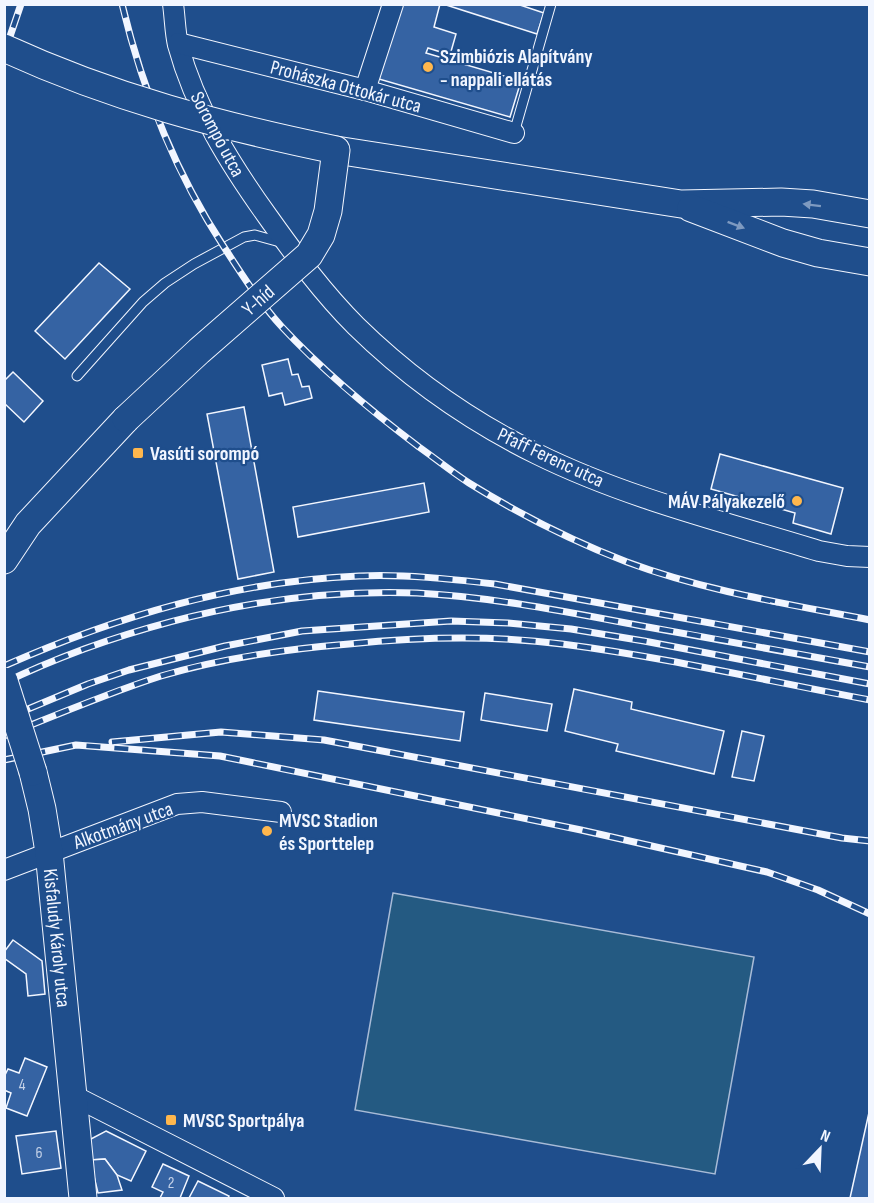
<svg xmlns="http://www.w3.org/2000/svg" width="874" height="1203" font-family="'Sofia Sans Condensed',sans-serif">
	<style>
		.green { fill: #245a82; stroke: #a8bbd7; stroke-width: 1.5 }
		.building { fill: #3563a3; stroke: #f2f6ff; stroke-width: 1.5 }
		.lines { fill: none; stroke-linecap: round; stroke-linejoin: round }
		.lane-casing { stroke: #f2f6ff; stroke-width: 11 }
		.street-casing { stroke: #f2f6ff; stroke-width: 22 }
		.secondary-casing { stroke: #f2f6ff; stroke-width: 29 }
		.lane { stroke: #1f4e8c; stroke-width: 9 }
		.street { stroke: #1f4e8c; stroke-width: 20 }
		.secondary { stroke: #1f4e8c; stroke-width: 27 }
		.rail-casing { stroke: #f2f6ff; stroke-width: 7 }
		.rail { stroke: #1f4e8c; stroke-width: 4.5; stroke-dasharray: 14; stroke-linecap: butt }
		.secondary-bridge-casing { stroke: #f2f6ff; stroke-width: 29; stroke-linecap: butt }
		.secondary-bridge { stroke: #1f4e8c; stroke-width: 27 }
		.fence { stroke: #f2f6ff; stroke-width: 1.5; stroke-dasharray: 8 3; stroke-linecap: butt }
		.oneway { fill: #7e9ac0 }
		.poi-dot { fill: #ffb74d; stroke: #1f4e8c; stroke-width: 2 }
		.labels { text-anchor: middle; stroke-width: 4.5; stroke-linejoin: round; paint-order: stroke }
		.number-label { font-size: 16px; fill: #c3d1e8 }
		.poi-label { font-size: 20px; font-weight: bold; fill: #f2f6ff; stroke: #1f4e8c; text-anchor: start }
		.street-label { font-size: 20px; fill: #f2f6ff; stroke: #1f4e8c }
	</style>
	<rect width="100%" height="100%" fill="#1f4e8c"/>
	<path class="green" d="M393,893l361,64 -39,217 -360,-64z"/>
	<g class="building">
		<path d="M401,4h39l-6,23 22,7 -6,21 -22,-7 -2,5 95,28 -11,36 -131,-38z"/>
		<path d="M443,4h74l27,9 -7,21z"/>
		<path d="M99,263l31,26 -65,70 -30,-28z"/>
		<path d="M288,359l4,16 6,-1 4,13 7,-1 3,12 -27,7 -3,-12 -13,3 -7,-31z"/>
		<path d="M13,372l30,29 -19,21 -20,-19v-22z"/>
		<path d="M244,407l30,165 -36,7 -31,-165z"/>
		<path d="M720,454l123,34 -12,46 -38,-11 2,-10 -84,-24z"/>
		<path d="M424,483l5,29 -131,25 -5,-30z"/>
		<path d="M574,689l58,13 -1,7 93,22 -10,43 -98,-23 2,-7 -53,-13z"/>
		<path d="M318,691l146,21 -4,29 -146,-21z"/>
		<path d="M485,693l67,11 -5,27 -66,-11z"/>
		<path d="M742,731l22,5 -10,45 -22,-4z"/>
		<path d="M13,940l29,21 3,33 -17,2 -2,-22 -22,-16v-6z"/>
		<path d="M25,1058l22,9 -20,49 -21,-8 5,-15 -7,-3v-13l4,-8 11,4z"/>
		<path d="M870,1108v90h-20z"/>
		<path d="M56,1131l5,37 -39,6 -6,-38z"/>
		<path d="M106,1131l40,20 -15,30 -14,-6 -12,-16 -15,1 -1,-20z"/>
		<path d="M105,1159l12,16 5,15 -24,3 -8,-33z"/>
		<path d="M163,1164l26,12 -9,22h-20l3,-6 -11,-5z"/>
		<path d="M198,1181l31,15 -1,2h-39z"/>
	</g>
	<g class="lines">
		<g class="lane-casing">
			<g id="lane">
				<path d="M514,133l37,-129"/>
				<path d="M77,376l66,-74 22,-19 29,-19 50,-27 11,-2 25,7"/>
			</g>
		</g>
		<g class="street-casing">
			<g id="street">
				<path d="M173,4c2,14 2,28 5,41 17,63 52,119 90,172 27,38 55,76 88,109 53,52 114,95 181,128 89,44 188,68 282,97l28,5 23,1"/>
				<path d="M178,43l187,47 149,43"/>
				<path d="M365,90l28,-86"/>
				<path d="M4,870l173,-66 25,-2 79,10"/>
				<path d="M74,1096l200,102"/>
			</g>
		</g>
		<g class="secondary-casing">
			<g id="secondary">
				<path d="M336,150l345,54 100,-2 32,2 57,10"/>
				<path d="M691,208l92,35 35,10 52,9"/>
				<path d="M4,560l24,-36 98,-105"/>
				<path id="s1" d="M33,772l9,37 7,43 34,346"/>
			</g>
		</g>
		<use href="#lane" class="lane"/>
		<use href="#street" class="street"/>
		<use href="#secondary" class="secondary"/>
		<g class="rail-casing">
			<g id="rail">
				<path d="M122,4c21,88 53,168 102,243 18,28 36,56 58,80 42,45 88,83 137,120 17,12 33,25 50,36 50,31 103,58 158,79 78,29 161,42 243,58"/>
				<path d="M4,54l17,-50"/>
				<path d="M4,666c114,-50 231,-85 355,-90 46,-2 91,3 136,8l375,68"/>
				<path d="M4,683c26,-13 53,-24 80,-34 107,-39 219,-60 333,-56 76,4 150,19 225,33 76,13 152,27 228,41"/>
				<path d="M4,719l84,-35 41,-14 96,-24 77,-15 149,-10 57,2 63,6 73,12 226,43"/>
				<path d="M4,736c52,-21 104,-43 157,-60 61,-18 125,-27 188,-32 71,-7 142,-9 213,0 103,13 205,37 308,56"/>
				<path d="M112,742l109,-10 103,8 518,98 28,3"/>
				<path d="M4,760l72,-15 144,11 361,74 186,42 51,18 52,24"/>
			</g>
		</g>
		<use href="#rail" class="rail"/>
		<g class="secondary-bridge-casing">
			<g id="secondary-bridge">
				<path d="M4,48c109,50 216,78 332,102l-8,61 -7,24 -12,20 -110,96 -73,68"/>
				<path d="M4,681l29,91"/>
			</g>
		</g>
		<use href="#secondary-bridge" class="secondary-bridge"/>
		<path class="fence" d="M770,603l9,2"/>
	</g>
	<defs><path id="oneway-solid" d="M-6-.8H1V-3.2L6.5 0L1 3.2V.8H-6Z" transform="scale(1.5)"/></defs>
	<g class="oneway">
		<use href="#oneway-solid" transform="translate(812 205) rotate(-173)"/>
		<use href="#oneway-solid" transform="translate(736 225) rotate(21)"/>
	</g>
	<g class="poi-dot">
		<circle cx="428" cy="67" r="6"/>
		<rect x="132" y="447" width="12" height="12" rx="3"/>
		<circle cx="797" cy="501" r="6"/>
		<circle cx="267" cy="831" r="6"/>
		<rect x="165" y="1114" width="12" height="12" rx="3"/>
	</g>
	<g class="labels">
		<g class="number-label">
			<text x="22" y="1090">4</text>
			<text x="39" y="1158">6</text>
			<text x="171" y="1188">2</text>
		</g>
		<g class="poi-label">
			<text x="440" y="63">Szimbiózis Alapítvány<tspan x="440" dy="23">- nappali ellátás</tspan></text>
			<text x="150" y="460">Vasúti sorompó</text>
			<text x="785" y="508" text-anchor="end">MÁV Pályakezelő</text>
			<text x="279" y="827">MVSC Stadion<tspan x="279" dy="23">és Sporttelep</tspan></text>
			<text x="183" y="1127">MVSC Sportpálya</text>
		</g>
		<g class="street-label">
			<text transform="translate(346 86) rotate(15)" y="7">Prohászka Ottokár utca</text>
			<text transform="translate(218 134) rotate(62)" y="7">Sorompó utca</text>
			<text transform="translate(258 300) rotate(-41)" y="7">Y-híd</text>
			<text transform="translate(551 457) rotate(25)" y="7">Pfaff Ferenc utca</text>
			<text transform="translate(123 825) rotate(-20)" y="7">Alkotmány utca</text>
			<text dy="7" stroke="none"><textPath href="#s1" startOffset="168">Kisfaludy Károly utca</textPath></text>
		</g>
	</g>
	<rect width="874" height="1203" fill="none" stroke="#f2f6ff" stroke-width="12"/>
	<g transform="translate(820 1149) rotate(23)" stroke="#1f4e8c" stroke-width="4.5" paint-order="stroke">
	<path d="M0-4.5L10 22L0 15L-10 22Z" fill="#f2f6ff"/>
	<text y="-9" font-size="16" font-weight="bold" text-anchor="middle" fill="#f2f6ff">N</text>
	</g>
</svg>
